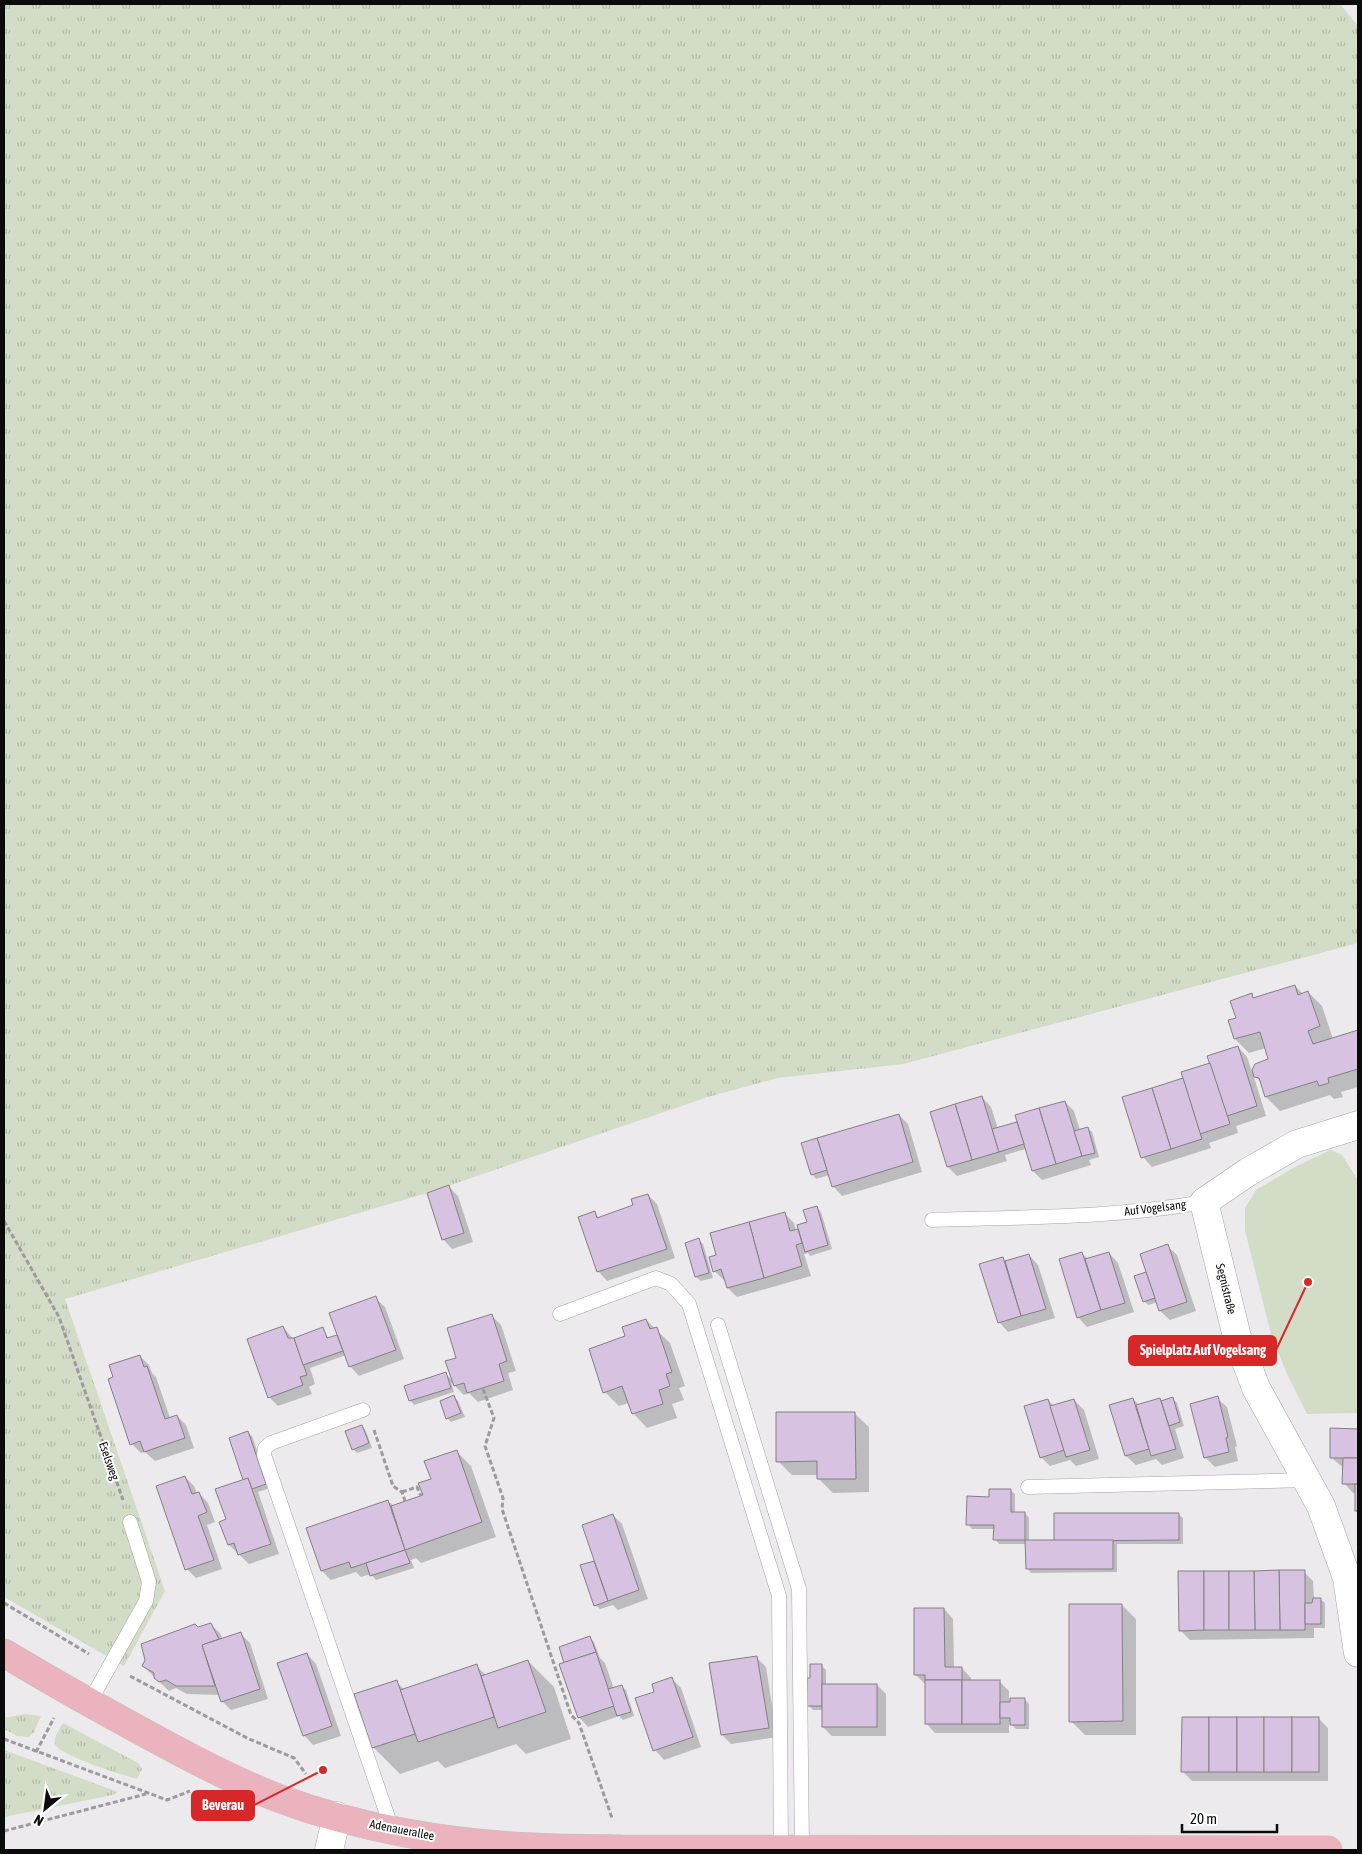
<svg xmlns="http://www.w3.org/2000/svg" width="1362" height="1854" font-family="'Asap Condensed',sans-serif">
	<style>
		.grass { fill: url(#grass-tufts) }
		.green { fill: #d3dcc6 }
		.shadow { fill: #0003 }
		.building { fill: #d8c2e1; stroke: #828083 }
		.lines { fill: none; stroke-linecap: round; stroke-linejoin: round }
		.lane-casing { stroke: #a6a4a7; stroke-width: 15 }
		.street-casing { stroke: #a6a4a7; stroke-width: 29 }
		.primary-casing { stroke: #c5c4c5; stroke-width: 29 }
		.path { stroke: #9c9b9d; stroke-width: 3; stroke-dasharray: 5 2.5; stroke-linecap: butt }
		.lane { stroke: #fff; stroke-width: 14 }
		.street { stroke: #fff; stroke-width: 28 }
		.primary { stroke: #eab3bd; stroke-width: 28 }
		.labels { text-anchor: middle; stroke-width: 4; stroke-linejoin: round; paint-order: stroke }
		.street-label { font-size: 12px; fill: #0c0b0c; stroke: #fff }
		.leader { fill: none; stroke: #d62828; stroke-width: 2 }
		.callout-dot { fill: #d62828; stroke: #fff; stroke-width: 2 }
		.callout { fill: #d62828; stroke: #d62828; stroke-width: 2 }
		.callout-label { font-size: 14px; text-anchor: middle; font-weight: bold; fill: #fff }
	</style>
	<defs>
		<pattern id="grass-tufts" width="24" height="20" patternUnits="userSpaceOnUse" patternTransform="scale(1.25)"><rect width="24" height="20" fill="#d3dcc6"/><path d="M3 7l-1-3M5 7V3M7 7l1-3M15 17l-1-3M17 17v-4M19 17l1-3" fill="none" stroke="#b4bba9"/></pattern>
	</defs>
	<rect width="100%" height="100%" fill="#eceaed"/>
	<g class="grass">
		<path d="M4,4h1336l18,22v917l-455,121 -125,14 -70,19 -281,96 -362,106 100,292 -41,75 -120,-69z"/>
		<path d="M25,1714l16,2 -7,16 -5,5 -12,-1 -13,-7v-11z"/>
		<path d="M63,1723l75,40 4,6 -5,10c-14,-4 -79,-24 -82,-35 -2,-7 5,-15 8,-21z"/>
		<path d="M4,1750l114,42 -6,3 -108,22z"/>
	</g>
	<path class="green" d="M1330,1150l12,5 16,25v233l-51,1 -21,-42 -15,-38 -26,-104v-22l11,-18 37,-22z"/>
	<g class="shadow">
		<path d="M1295,986l8,8 5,-2 14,14 11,33 25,-8v56l-17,5 2,5 -9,2 -4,-4 -50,16 -14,-14 -4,-14 -9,-9 13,42 -30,10 2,7 -29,10 2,5 -59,19 -9,-10 41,-78 54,-32 9,10 5,15 4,-7 14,-5 -4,-12 -17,5 -14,-14 2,-20 14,-24 4,4z"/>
		<path d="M982,1097l9,10 7,22 18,-6 4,3 45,-24 9,9 6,19 7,-2 5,4 7,25 -10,3 2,5 -49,15 -9,-9 -7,-22 -21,6 2,6 -50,15 -9,-9 -17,-54z"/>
		<path d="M899,1115l9,9 14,48 -80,24 -9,-10 -4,-11 -13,4 -4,-5z"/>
		<path d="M449,1187l9,9 15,46 -21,7 -9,-10z"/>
		<path d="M648,1195l9,9 18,54 -68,23 -9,-10 -4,-58 6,5 35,-12z"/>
		<path d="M817,1207l4,5 11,37 -22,7 -2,-3 -4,1 7,22 -74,21 -9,-9 -2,-8h-2l-10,-9 4,-16 66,-42 10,10 2,8 5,2z"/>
		<path d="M699,1240l4,4 10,34 -12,3 -5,-4 -10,-34z"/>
		<path d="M1167,1246l10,9 19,56 -26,9 -10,-9 -2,-9 -10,3 -4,-4 3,-28z"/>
		<path d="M1082,1253l6,6 21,-6 9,10 16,49 -47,15 -9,-10z"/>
		<path d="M1029,1255l9,10 17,53 -47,14 -9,-10 4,-64 4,4z"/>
		<path d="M375,1298l10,9 19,52 -45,17 -9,-10 -4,-11 -36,13 5,16 -6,3 3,7 -34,12 -9,-9 14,-70 11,13 29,-11 6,10 7,-3 4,4z"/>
		<path d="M491,1315l10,10 15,46 -8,2 5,17 -35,12 -9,-9 -5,2 -13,-13 3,10 -40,13 -4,-5 36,-26 7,7 5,-22z"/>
		<path d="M646,1320l24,23 15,43 -6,2 5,12 -12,4 5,14 -30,10 -14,-15 -4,-10 -10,3 -14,-14z"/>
		<path d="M140,1356l9,9 3,8 4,4 14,41 7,-2 9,9 8,23 -39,13 -10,-9 -4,1 -9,-9z"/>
		<path d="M454,1397l4,4 7,16 -14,5 -4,-4z"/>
		<path d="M1217,1398l10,9 10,39 -2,1 3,14 -23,6 -9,-9 -14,-53z"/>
		<path d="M1133,1399l6,6 21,-6 2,3 11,-3 4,4 7,23 -9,3 9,29 -22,7 -6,-6 -20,6 -10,-9z"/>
		<path d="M1048,1400l6,6 20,-6 10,10 15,49 -23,7 -6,-6 -20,6 -9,-9z"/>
		<path d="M854,1413l15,14v65l-36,1 -14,-14v-4h-27l-14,-14z"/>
		<path d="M362,1426l4,5 6,17 -15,5 -4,-4z"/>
		<path d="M1331,1430h27v83l-2,-2v-18h-3l-9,-10v-16l-3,-1 -10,-9z"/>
		<path d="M247,1432l5,4 18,52 -12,4 21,62 -30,10 -20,-19 -1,-25 17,-40z"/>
		<path d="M457,1452l14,14 25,71 -75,26 -5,-5 -5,2 3,8 -38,12 -5,-6 -10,3 -5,-5 -25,8 -9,-9 -14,-42 80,-28 6,5 30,-10 8,-17z"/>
		<path d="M185,1477l9,9 3,8 2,-1 9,10 7,19 -8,3 15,44 -26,9 -9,-9z"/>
		<path d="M1010,1490l5,4v19h10l4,5v24h26l123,-28 5,4v26h-66v28l-86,1 -4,-5 -1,-24h-27l-4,-5v-10h-23l-4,-5 22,-26z"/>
		<path d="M613,1515l9,9 26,75 -30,11 -5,-5 -13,4 -5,-4 -2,-43 4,4z"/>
		<path d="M1304,1572l9,9 1,18h6l5,4v25h-11v10l-124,2 -10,-10z"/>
		<path d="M1122,1605l14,14v116h-51l-14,-14z"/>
		<path d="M944,1609l9,10 1,49h8l9,10v3h28l10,10v9h16l4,4v25h-13l-4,-4 -1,-3h-2v11h-74l-9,-10 -1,-39 -9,-9z"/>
		<path d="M210,1624l10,9 3,7 18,-6 9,9 18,56 -37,11 -9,-9 -2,-6 -33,-1 -11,-6 -7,3 -26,-25 55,-38z"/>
		<path d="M590,1638l4,4 6,16 5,5 9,26 7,-3 5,4 8,26 -11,4 -4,-4 -31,11 -9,-10 -12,-54z"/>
		<path d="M307,1654l9,10 25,72 -28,9 -9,-10z"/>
		<path d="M756,1657l10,10 11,70 -46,7 -9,-9z"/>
		<path d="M528,1661l26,26 17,52 -45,15 -10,-10 -71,24 -7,-7 -38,13 -27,-27 23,-65 9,8 71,-24 10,9z"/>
		<path d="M821,1665l5,5v15h51l9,9v42h-54l-9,-9v-17h-10l-4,-4z"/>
		<path d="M672,1679l9,9 20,59 -37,13 -9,-10z"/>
		<path d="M1319,1719l9,9v53h-136l-9,-9z"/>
	</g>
	<g class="building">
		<path d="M1295,985l3,10 10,-4 12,35 -12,5 5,13 45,-14v39l-30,9 1,5 -10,3 -2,-5 -52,16 -6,-19 -5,-1 -2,-7 3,-6 13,-5 -8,-27 -26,7 -6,-19 8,-2 -6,-17 22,-8 1,5z"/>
		<path d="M1238,1046l19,60 -30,10 -20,-60z"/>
		<path d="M1210,1063l20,61 -30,10 -19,-62z"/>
		<path d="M1183,1078l19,61 -31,10 -19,-61z"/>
		<path d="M1152,1088l19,61 -30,9 -19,-61z"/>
		<path d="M982,1096l17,56 -27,8 -17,-56z"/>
		<path d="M1065,1101l17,55 -26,8 -17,-56z"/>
		<path d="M955,1104l17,56 -25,7 -17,-55z"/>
		<path d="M1039,1108l17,56 -24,7 -17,-56z"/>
		<path d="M899,1114l14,48 -81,25 -15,-49z"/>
		<path d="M1017,1122l7,22 -25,8 -7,-23z"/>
		<path d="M1088,1127l7,26 -13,3 -8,-25z"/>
		<path d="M817,1138l10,32 -16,5 -10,-32z"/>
		<path d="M449,1185l15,48 -22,7 -15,-47z"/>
		<path d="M648,1194l19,55 -70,23 -19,-55 17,-6 2,7 36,-13 -2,-6z"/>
		<path d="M817,1206l11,39 -23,7 -8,-27 10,-3 -4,-12z"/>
		<path d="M785,1212l5,19 8,-2 4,14 -6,2 6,21 -38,12 -15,-56z"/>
		<path d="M749,1222l15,56 -37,10 -6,-19 -8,3 -4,-15 7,-2 -6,-22z"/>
		<path d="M699,1238l10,35 -14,4 -10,-34z"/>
		<path d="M1168,1244l19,58 -28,9 -19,-57z"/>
		<path d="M1082,1252l19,58 -24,8 -18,-59z"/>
		<path d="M1109,1252l16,51 -24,7 -16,-51z"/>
		<path d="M1029,1254l17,55 -25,7 -16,-55z"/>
		<path d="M1003,1257l18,59 -23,7 -19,-59z"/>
		<path d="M1146,1272l9,26 -12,4 -9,-26z"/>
		<path d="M376,1296l20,54 -47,17 -20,-54z"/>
		<path d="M492,1314l15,47 -8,3 5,17 -37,12 -3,-10 -10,3 -9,-25 11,-3 -9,-30z"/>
		<path d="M646,1319l4,10 7,-2 15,45 -6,2 4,12 -11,4 4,14 -31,10 -10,-28 -19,7 -14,-44 36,-13 -3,-9z"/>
		<path d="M283,1326l5,12h6l13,37 -7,2 3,8 -35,13 -21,-59z"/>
		<path d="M323,1327l4,11 10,-3 6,16 -40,14 -9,-27z"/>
		<path d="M140,1355l4,12 3,-1 18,53 12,-4 8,23 -41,14 -4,-11 -10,4 -22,-66 5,-2 -4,-12z"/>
		<path d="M446,1372l5,16 -42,13 -5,-15z"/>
		<path d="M454,1395l7,18 -15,6 -6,-18z"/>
		<path d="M1218,1396l10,41 -2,1 3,14 -25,6 -14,-54z"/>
		<path d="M1173,1397l7,25 -11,4 -8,-25z"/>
		<path d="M1133,1398l16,51 -24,7 -16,-51z"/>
		<path d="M1160,1398l16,51 -25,7 -15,-51z"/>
		<path d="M1048,1399l16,51 -24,8 -16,-52z"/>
		<path d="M1074,1399l16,51 -24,7 -16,-51z"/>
		<path d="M776,1412h79l1,67h-39v-18l-41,1z"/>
		<path d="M362,1425l7,18 -17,7 -7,-19z"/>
		<path d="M1330,1428l28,1v29h-28z"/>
		<path d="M248,1431l18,53 -14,5 -4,-11 -5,2 -14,-42z"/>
		<path d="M457,1450l25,72 -77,28 -14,-44 32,-11 -5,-12 13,-4 -7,-18z"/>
		<path d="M1343,1458h15v26h-16z"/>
		<path d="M185,1476l7,18 7,-2 8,20 -9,4 16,44 -29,10 -29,-84z"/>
		<path d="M248,1478l23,66 -33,11 -4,-12 -6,2 -9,-23 7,-3 -11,-30z"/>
		<rect x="1355" y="1484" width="3" height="27"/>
		<path d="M989,1489h22v23h14v28h-32l1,-15h-28l1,-29 22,1z"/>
		<path d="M388,1500l17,50 -54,18 -2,-6 -28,9 -15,-43z"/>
		<path d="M1054,1513h125v27l-125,1z"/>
		<path d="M613,1514l26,76 -31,11 -26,-76z"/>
		<path d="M1025,1540h88v29h-87z"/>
		<path d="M405,1550l5,13 -40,13 -4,-13z"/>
		<path d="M594,1561l14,40 -14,5 -14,-41z"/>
		<path d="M1279,1570h26v60h-25z"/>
		<path d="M1279,1570l1,60h-25l-1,-59z"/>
		<path d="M1178,1571h26v59l-25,1z"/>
		<rect x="1204" y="1571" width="25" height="59"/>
		<path d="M1229,1571h25l1,59h-26z"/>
		<path d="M1313,1598h8v26h-16v-21h7z"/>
		<path d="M1069,1604h53l1,117 -54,1z"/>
		<path d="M914,1608h30l1,59h17v13h-37v-5h-11z"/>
		<path d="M211,1623l8,16 -17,6 13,41h-39l-10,-6 -7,2 -5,-4v-5l-12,-7 3,-6 -4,-16 54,-20 3,3z"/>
		<path d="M241,1632l19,57 -39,13 -19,-57z"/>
		<path d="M590,1636l6,16 -32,11 -5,-16z"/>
		<path d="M596,1652l18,54 -36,12 -19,-54z"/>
		<path d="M307,1653l25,73 -29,10 -26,-73z"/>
		<path d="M757,1656l12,72 -48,7 -12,-72z"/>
		<path d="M528,1660l18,52 -48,16 -17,-52z"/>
		<path d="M477,1664l17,53 -76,25 -18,-52z"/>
		<path d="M810,1664h12v42h-15v-28h3z"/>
		<path d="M672,1677l21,60 -40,14 -18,-53 19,-6 -2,-8z"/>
		<path d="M397,1680l18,54 -43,14 -18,-54z"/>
		<rect x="925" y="1680" width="37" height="44"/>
		<rect x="962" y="1680" width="38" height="44"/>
		<rect x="822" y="1684" width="55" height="43"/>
		<path d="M622,1685l9,27 -14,4 -9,-27z"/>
		<path d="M1010,1698h15v27h-15v-7h-10v-16h10z"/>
		<path d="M1182,1717h27v55h-28z"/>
		<rect x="1209" y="1717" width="28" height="55"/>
		<rect x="1237" y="1717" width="27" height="55"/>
		<rect x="1264" y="1717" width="28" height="55"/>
		<rect x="1292" y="1717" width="27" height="55"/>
	</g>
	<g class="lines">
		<g class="lane-casing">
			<g id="lane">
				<path d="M932,1220c91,-3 183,-2 272,-18"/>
				<path d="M560,1314l96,-36 15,6 18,20 90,292 2,253"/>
				<path d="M718,1325l81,264 3,260"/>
				<path d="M363,1410l-92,33 -6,5 -1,7 128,374"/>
				<path d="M1028,1487l280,-7"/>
				<path d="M89,1703l57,-102 3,-19 -19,-60"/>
			</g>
		</g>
		<g class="street-casing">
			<g id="street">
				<path d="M1358,1125l-61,19 -49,28 -44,30 33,135 19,51 65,118 26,72 11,75"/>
				<path d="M329,1850l8,-34"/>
			</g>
		</g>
		<g class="primary-casing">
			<path id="primary" d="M4,1653c53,32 107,62 161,91 37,20 74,39 113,54 79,30 172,46 256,49 29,2 58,1 87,2l707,1"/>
		</g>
		<g class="path">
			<path d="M4,1221l55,96 64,183"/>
			<path d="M483,1389l11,29 -9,28 18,52 -1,11 69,206 8,8 33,95"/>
			<path d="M374,1430l19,56 9,6 3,9"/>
			<path d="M402,1492l15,-5 4,9"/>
			<path d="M4,1603l85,51"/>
			<path d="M130,1676l117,62 47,20 12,16"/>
			<path d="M4,1739l163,61 23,-9"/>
			<path d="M36,1752l18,-34"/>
			<path d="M4,1831l142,-37"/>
		</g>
		<use href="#lane" class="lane"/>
		<use href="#street" class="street"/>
		<use href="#primary" class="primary"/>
	</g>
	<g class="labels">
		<g class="street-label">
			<text transform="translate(1155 1208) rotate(-7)" y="4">Auf Vogelsang</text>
			<text transform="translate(1226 1289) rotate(76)" y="4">Segnistraße</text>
			<text transform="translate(109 1461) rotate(71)" y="4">Eselsweg</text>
			<text transform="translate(402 1830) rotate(11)" y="4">Adenauerallee</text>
		</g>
	</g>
	<path class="leader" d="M1308 1282L1276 1350M323 1770L254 1805"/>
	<g class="callout-dot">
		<circle cx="1308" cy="1282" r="5"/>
		<circle cx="323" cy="1770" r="5"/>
	</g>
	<g class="callout">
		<rect x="1129" y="1336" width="147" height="29" rx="5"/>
		<rect x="192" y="1791" width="62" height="29" rx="5"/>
	</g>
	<g class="callout-label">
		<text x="1203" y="1355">Spielplatz Auf Vogelsang</text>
		<text x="223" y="1810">Beverau</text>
	</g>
	<rect width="1362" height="1854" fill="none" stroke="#0c0b0c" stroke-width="10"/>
	<g transform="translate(45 1809) rotate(209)" stroke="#ffffff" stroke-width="4" paint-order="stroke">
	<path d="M0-4L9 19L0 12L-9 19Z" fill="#0c0b0c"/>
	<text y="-8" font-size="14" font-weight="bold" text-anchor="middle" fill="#0c0b0c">N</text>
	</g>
	<path d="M1182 1824v8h95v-8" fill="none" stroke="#0c0b0c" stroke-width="2.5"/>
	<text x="1190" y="1824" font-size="15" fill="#0c0b0c" stroke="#ffffff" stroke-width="4" paint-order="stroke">20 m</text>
</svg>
